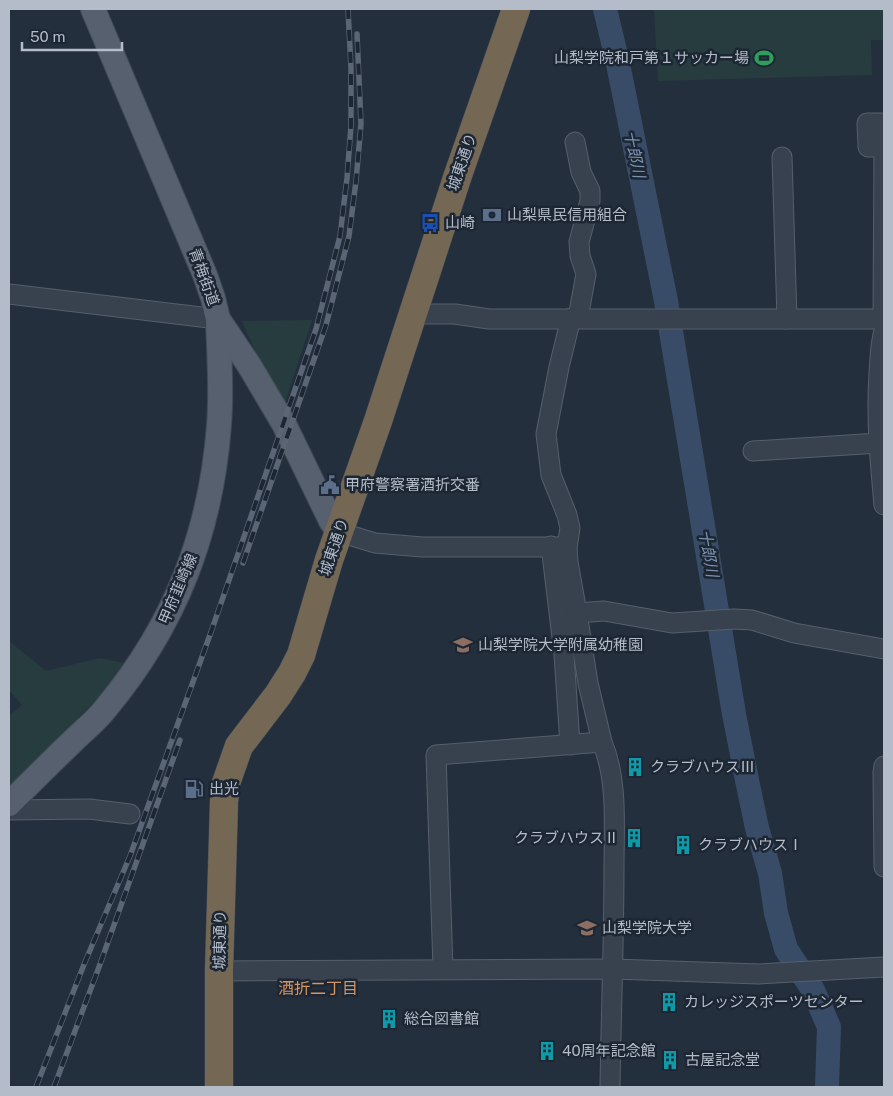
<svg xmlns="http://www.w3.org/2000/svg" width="893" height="1096" font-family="'Public Sans','Noto Sans JP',sans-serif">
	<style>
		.green { fill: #263c3f }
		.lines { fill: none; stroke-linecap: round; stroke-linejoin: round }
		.river { stroke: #394c67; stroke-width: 24 }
		.minor-casing { stroke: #565f6c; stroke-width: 21 }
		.major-casing { stroke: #414a57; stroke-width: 26 }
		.highway-casing { stroke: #434c59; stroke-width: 29 }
		.minor { stroke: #38414e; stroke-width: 19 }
		.major { stroke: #56606e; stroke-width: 24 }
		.highway { stroke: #746855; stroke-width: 28 }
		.rail-casing { stroke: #5a6575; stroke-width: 5.5 }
		.rail { stroke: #1d2633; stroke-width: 4; stroke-dasharray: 11; stroke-linecap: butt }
		.labels { text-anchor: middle; stroke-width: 5; stroke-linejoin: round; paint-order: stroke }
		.poi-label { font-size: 15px; fill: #b4bcc9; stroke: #1d2633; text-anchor: start }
		.street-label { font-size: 15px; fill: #b4bcc9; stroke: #1d2633 }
		.water-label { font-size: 16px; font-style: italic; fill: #7c92b1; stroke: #1d2633 }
		.neighbourhood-label { font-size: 16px; fill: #d59563; stroke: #1d2633 }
	</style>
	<rect width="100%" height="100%" fill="#242f3e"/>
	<g class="green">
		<path d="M654,9h230v31h-13l1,35 -214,6z"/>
		<path d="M312,320l-29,89 -9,-15 -32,-73z"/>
		<path d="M9,641l37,30 54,-13 29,6 -33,36 -87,86v-70l13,-11 -13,-15z"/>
	</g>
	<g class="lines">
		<path class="river" d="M605,9l12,50 49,242 68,413 14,71 9,43 13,45 6,40 10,36 27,41 16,37 -2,60"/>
		<g class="minor-casing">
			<g id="minor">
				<path d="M575,142l6,30 9,19v10l-11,41 1,14 6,18 -8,44"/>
				<path d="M782,157l5,162"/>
				<path d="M9,294l209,25"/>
				<path d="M412,314h43l34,5h395"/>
				<path d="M883,319l1,-172v-24h-17l1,24h16"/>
				<path d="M884,331c-4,13 -4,28 -5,42 -3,44 1,89 5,132"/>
				<path d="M753,451l126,-8"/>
				<path d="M339,532l36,11 47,4h145"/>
				<path d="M551,546l13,108 6,91"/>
				<path d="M577,613l27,-2 68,12 62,-4 18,1 42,13 90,16"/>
				<path d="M602,742c16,38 12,84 12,124 0,74 -3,148 -4,221"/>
				<path d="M884,766l-1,6 1,95"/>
				<path d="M9,810l80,-1 41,5"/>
				<path d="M443,969l-7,-214 166,-13 -14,-59 -11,-70 -9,-51 -1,-15 3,-19 -3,-13 -16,-40 -5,-41 13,-67 12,-49"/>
				<path d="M219,971l394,-2 146,5 125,-7"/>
			</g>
		</g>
		<g class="major-casing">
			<g id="major">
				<path d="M93,9l112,266 8,23 5,21 31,46 35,59 47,97 8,11"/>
				<path d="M9,804c21,-21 43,-43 65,-64 10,-10 23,-20 32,-32 69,-83 105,-175 113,-283 3,-35 0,-71 -1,-106"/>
			</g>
		</g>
		<g class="highway-casing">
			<path id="highway" d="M219,1087v-116l5,-169 2,-19 13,-37 39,-51 14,-22 9,-18 28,-95 49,-139 80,-246 58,-166"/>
		</g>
		<use href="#minor" class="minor"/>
		<use href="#major" class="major"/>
		<use href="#highway" class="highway"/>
		<g class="rail-casing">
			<g id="rail">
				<path d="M243,563l83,-238 23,-89 7,-55 5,-57 -4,-90"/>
				<path d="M36,1087l49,-125 45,-106 81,-224 105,-303 24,-93 7,-58 4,-52v-58l-3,-59"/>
				<path d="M54,1087l45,-120 81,-227"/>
			</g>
		</g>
		<use href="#rail" class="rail"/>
	</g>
	<defs>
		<g id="stadium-bare" transform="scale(1.5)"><path d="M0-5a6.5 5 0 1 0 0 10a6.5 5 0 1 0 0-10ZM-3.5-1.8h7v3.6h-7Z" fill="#2e9e5b" stroke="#1d2633" stroke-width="2.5" paint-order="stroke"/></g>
		<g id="bank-bare" transform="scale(1.5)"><path d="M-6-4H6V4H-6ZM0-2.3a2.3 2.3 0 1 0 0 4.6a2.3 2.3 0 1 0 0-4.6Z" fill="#5c6f8a" stroke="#1d2633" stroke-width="2.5" paint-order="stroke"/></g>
		<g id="bus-bare" transform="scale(1.5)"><path d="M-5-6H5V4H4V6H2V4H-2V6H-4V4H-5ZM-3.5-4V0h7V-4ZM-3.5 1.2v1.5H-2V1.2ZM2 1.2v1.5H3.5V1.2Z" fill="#1a4fb4" stroke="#1d2633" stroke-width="2.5" paint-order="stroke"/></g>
		<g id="civic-bare" transform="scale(1.5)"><path d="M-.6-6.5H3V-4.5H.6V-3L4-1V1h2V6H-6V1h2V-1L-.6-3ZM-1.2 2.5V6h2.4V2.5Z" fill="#5c6f8a" stroke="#1d2633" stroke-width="2.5" paint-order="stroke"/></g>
		<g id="school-bare" transform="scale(1.5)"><path d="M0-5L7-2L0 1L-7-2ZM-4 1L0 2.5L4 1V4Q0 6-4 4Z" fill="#8d6e63" stroke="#1d2633" stroke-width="2.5" paint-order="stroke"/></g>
		<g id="building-bare" transform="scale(1.5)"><path d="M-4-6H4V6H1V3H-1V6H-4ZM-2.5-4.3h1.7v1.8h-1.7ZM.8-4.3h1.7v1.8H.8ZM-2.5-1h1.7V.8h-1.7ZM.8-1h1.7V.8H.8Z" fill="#0f9aa8" stroke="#1d2633" stroke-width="2.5" paint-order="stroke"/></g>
		<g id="fuel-bare" transform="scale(1.5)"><path d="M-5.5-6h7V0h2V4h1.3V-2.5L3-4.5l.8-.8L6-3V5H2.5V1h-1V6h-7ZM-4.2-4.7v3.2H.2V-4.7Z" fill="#5c6f8a" stroke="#1d2633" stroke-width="2.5" paint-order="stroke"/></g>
		<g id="university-bare" transform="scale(1.5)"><path d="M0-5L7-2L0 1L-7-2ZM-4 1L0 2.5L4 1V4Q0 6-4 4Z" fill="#8d6e63" stroke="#1d2633" stroke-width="2.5" paint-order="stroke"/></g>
	</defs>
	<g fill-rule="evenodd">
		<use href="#stadium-bare" x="764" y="58"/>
		<use href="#bank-bare" x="492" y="215"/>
		<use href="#bus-bare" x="430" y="223"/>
		<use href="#civic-bare" x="330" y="485"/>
		<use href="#school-bare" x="463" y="645"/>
		<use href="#building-bare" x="635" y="767"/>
		<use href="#fuel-bare" x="194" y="789"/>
		<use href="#building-bare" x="634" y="838"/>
		<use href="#building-bare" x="683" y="845"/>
		<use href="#university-bare" x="587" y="928"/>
		<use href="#building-bare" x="669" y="1002"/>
		<use href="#building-bare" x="389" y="1019"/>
		<use href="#building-bare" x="547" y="1051"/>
		<use href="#building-bare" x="670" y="1060"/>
	</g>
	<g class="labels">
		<g class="poi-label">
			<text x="749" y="63" text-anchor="end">山梨学院和戸第１サッカー場</text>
			<text x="507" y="220">山梨県民信用組合</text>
			<text x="445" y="228">山崎</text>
			<text x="345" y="490">甲府警察署酒折交番</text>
			<text x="478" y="650">山梨学院大学附属幼稚園</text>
			<text x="650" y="772">クラブハウスⅢ</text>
			<text x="209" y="794">出光</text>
			<text x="619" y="843" text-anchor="end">クラブハウスⅡ</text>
			<text x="698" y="850">クラブハウスⅠ</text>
			<text x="602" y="933">山梨学院大学</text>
			<text x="684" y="1007">カレッジスポーツセンター</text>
			<text x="404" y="1024">総合図書館</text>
			<text x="562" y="1056">40周年記念館</text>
			<text x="685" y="1065">古屋記念堂</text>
		</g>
		<g class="street-label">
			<text transform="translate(462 162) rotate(-71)" y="5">城東通り</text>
			<text transform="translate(204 277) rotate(70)" y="5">青梅街道</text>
			<text transform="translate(334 547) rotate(-71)" y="5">城東通り</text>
			<text transform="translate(178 589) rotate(-67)" y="5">甲府韮崎線</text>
			<text transform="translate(220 940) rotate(-89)" y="5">城東通り</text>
		</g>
		<g class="water-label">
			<text transform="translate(635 154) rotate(78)" y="6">十郎川</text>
			<text transform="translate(709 553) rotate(80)" y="6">十郎川</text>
		</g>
		<g class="neighbourhood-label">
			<text x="318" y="994">酒折二丁目</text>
		</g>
	</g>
	<rect width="893" height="1096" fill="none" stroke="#b4bcc9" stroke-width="20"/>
	<path d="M22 42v8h100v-8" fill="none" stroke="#b4bcc9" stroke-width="2.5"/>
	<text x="30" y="42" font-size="15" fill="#b4bcc9" stroke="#1d2633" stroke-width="4" paint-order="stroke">50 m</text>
</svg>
